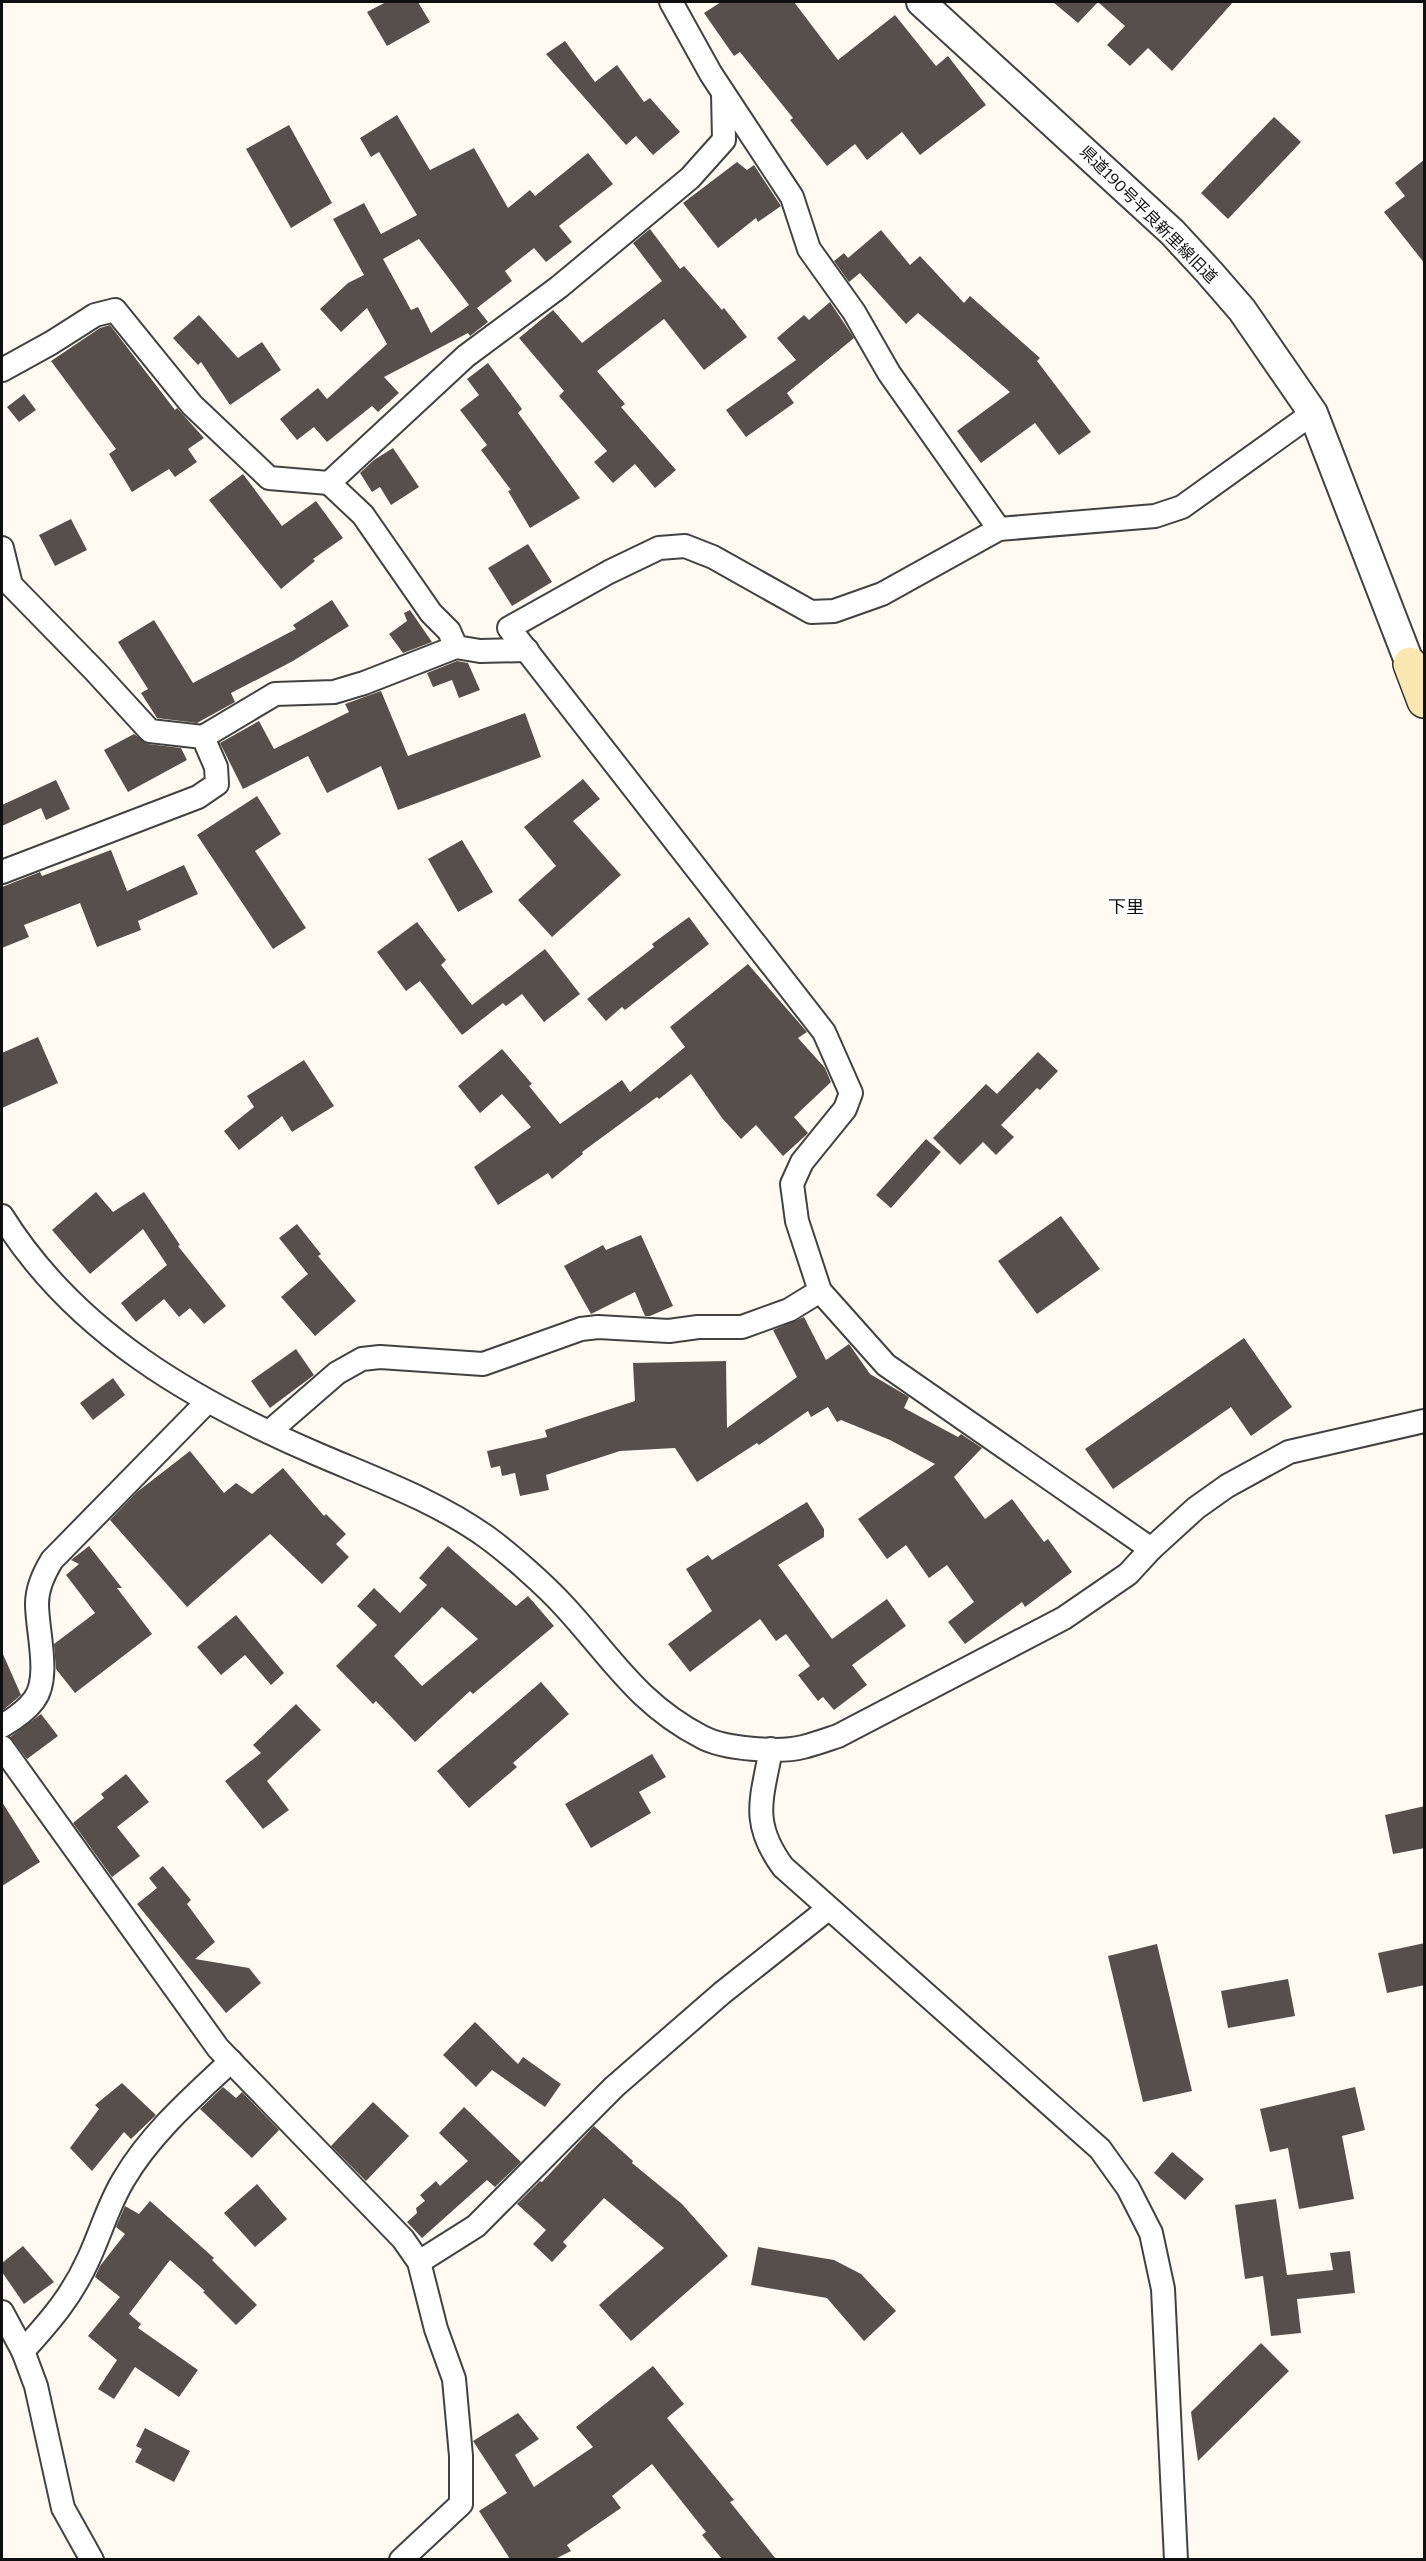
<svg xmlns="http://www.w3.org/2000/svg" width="1426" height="2561" font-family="Bitter,'Noto Sans JP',serif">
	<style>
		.building { fill: #574f4c; fill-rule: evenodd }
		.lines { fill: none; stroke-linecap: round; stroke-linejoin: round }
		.minor-casing { stroke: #424242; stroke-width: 26 }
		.tertiary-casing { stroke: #424242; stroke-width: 32 }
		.secondary-casing { stroke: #313131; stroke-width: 36 }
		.minor { stroke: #fff; stroke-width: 22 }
		.tertiary { stroke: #fff; stroke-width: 28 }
		.secondary { stroke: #fae7b1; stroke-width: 33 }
		.labels { text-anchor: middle; stroke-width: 6; stroke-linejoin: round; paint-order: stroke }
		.street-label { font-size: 16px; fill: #0f0f0f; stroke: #fff }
		.neighbourhood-label { font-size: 18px; fill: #0f0f0f; stroke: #fff }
	</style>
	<rect width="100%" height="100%" fill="#fefaf2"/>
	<g class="building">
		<path d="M386,2h32l12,20 -43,24 -20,-34z"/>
		<path d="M721,2h73l44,58 57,-45 41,51 12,-10 38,49 -66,50 -18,-23 -35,28 -12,-16 -28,22 -37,-46 3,-2 -53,-66 -6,4 -30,-43z"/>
		<path d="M1053,2h45l-20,21z"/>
		<path d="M1098,2h135l-61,69 -24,-23 -18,18 -23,-21 18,-19z"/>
		<path d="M565,41l30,41 22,-17 27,37 6,-4 30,34 -27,23 -17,-19 -10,9 -80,-91z"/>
		<path d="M397,115l33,55 44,-22 34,60 22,-18 5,6 53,-43 25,31 -54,42 13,16 -26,20 -12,-14 -29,23 7,10 -35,27 11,14 -18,14 -2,-3 -84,44 15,16 -21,19 -6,-6 -45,36 -13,-15 -17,13 -17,-21 38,-31 9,11 60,-55 -20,-36 -26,24 -21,-23 28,-26 16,-8 -31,-56 31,-16 17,31 36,-19 -38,-63 -8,5 -11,-19zM419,239l50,66 -38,28 -13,-26 -7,3 -28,-51z"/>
		<path d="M1274,117l27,25 -73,77 -27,-26z"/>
		<path d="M289,125l43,78 -41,25 -45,-79z"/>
		<path d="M1425,159v105l-41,-52 21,-16 -10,-13z"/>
		<path d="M737,162l10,8 7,-5 27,41 -23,16 -2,-4 -38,30 -35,-45z"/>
		<path d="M650,229l30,40 4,-3 38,44 2,-2 23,29 -43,33 -40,-51 -67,52 28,33 -4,3 55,63 -21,18 -20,-24 -22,19 -19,-21 13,-11 -48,-55 5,-5 -45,-53 34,-28 29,33 80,-62 -29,-38z"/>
		<path d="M881,230l29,35 10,-9 44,47 6,-7 70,62 -3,3 54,71 -32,23 -24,-32 -54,40 -24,-32 53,-39 -92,-79 -12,11 -46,-51 -11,9 -15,-21 10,-8 4,5z"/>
		<path d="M830,302l24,36 -67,55 7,10 -48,34 -20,-27 70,-50 -19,-22 27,-23 5,5z"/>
		<path d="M199,315l39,43 24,-16 19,28 -51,35 -29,-43 -3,3 -25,-27z"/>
		<path d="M110,325l65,85 2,-2 27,30 -16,11 9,13 -22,15 -6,-8 -37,23 -23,-38 7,-5 -65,-88 49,-33z"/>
		<path d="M488,363l34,46 -4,4 62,85 -50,30 -22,-37 3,-1 -30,-40 6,-5 -27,-35 19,-15 -12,-16z"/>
		<path d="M24,394l12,16 -17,12 -12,-15z"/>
		<path d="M393,448l26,39 -28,18 -11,-18 -8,5 -12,-19 14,-13z"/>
		<path d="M243,474l39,52 34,-25 27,37 -30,21 2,2 -34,28 -72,-89z"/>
		<path d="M71,519l16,31 -32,16 -16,-31z"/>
		<path d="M528,544l24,38 -40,24 -24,-38z"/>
		<path d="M332,600l17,26 -56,35 -62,32 4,9 -38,21 -40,-5 -16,-25 7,-4 -30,-47 36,-22 39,63 103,-54 -3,-4z"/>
		<path d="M410,610l22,32 -29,11 -14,-19 18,-13 -3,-8z"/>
		<path d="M457,661l11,2 12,27 -21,8 -7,-18 -19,7 -6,-14z"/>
		<path d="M381,691l27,65 117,-43 16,44 -143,53 -17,-44 -54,27 -19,-37 -65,33 -23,-46 39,-22 15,28 75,-37 -4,-8z"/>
		<path d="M134,734l14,10 33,4 6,12 -59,32 -24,-42z"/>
		<path d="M583,779l17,20 -27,22 48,54 -69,62 -34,-37 38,-34 -32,-39z"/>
		<path d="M56,780l14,29 -24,11 -5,-12 -39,18v-21z"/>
		<path d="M257,796l24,38 -26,17 51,77 -33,21 -76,-114z"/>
		<path d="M462,840l31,52 -35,20 -30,-53z"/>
		<path d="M111,850l16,41 57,-26 14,29 -60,27 3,9 -44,17 -17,-44 -56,22 5,12 -27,11v-61l38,-15 2,4z"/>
		<path d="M689,917l20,27 -84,66 -3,-3 -16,14 -19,-22 67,-52 -2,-3z"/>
		<path d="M417,922l29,38 -5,5 31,40 73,-56 35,45 -36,28 -22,-28 -16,12 -3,-3 -41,32 -42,-54 -14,10 -29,-39z"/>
		<path d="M748,964l59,68 -9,6 27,30 6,14 -37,35 14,16 -3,3 -22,20 -27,-31 -15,14 -19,-21 -31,-44 -32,25 -2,-2 -75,55 1,2 -31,25 -4,-6 -50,32 -24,-38 57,-40 -29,-33 -22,19 -22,-27 44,-37 30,35 -3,2 31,38 62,-44 8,12 55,-45 -15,-20z"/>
		<path d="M38,1037l20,46 -56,25v-55z"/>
		<path d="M1038,1052l20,19 -18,19 -3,-2 -36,37 13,12 -18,18 -13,-13 -23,23 -27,-27 53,-54 11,10z"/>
		<path d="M304,1060l30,46 -42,26 -10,-16 -43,34 -15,-19 30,-24 -7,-11z"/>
		<path d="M926,1139l15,13 -50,56 -15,-13z"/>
		<path d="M96,1192l17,20 31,-20 36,53 -2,1 48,60 -22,18 -14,-16 -11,9 -15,-18 -28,23 -15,-19 46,-38 -24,-36 -53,45 -38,-44z"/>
		<path d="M1061,1216l39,53 -63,45 -39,-53z"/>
		<path d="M297,1224l24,30 -3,2 38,45 -41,35 -34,-39 27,-23 -29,-36z"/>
		<path d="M641,1235l32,71 -23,10h-5l-10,-24 -44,22 -27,-48 39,-21 3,5z"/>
		<path d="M804,1317l22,43 23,-16 21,30 39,23 -5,11 54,29 3,-3 21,14 -28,29 31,42 27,-20 32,43 4,-3 24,33 -47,35 -3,-5 -57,42 -17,-22 26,-20 -27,-37 -18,13 -23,-33 -19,14 -29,-40 77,-55 -45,-24 -49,-20 -4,2 -9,-15 -17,10 -3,-6 -49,34 -2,-2 -60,39 -22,-34 -55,3 -74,24 3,15 -29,6 -5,-23 -13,3 -2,-10 -9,2 -4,-17 60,-14 -2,-7 90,-29 -2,-38 93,-2 1,67 70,-51 -24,-47z"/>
		<path d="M1244,1338l48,69 -41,29 -20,-29 -118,82 -28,-40z"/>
		<path d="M296,1349l18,26 -44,33 -19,-27z"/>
		<path d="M113,1378l12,17 -32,25 -13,-17z"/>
		<path d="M190,1451l34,42 12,-10 16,11 31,-26 41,48 2,-2 20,20 -10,10 13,13 -27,27 -52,-50 -83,73 -77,-87 27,-28z"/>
		<path d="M807,1502l17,27v8l-46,28 54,74 55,-40 19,27 -54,39 15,20 -33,25 -11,-13 -5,4 -20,-26 12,-9 -24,-32 -10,7 -16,-22 -70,53 -22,-28 44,-33 -26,-42 22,-14 4,5z"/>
		<path d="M89,1546l33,42h-5l35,46 -77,59 -19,-24 -2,-25 41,-31 -29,-38 13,-11 -8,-4z"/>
		<path d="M448,1546l68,60 12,-10 26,30 -81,68 -3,-3 -55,51 -39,-41 -3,3 -37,-38 41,-41 -20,-19 17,-18 26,25 27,-28 -8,-7zM442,1607l36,32 -56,47 -28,-30z"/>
		<path d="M236,1615l48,58 -13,12 -26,-30 -24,20 -24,-28z"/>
		<path d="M2,1652l19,43 -19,16z"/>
		<path d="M541,1682l28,32 -56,49 4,4 -48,41 -32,-37z"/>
		<path d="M296,1704l25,26 -54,51 22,29 -26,19 -38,-48 36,-28 -8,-8z"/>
		<path d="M41,1714l17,22 -31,23 -17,-22z"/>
		<path d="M652,1754l14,23 -27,15 12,21 -60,35 -26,-44z"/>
		<path d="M126,1774l23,28 -32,25 23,29 -28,21 -39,-54 31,-25 -3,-4z"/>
		<path d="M2,1802l38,60 -38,24z"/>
		<path d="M1425,1806v42l-32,6 -8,-39z"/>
		<path d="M163,1866l28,34 -4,4 28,38 -20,17 54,9 12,15 -35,30 -89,-109 20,-16 -8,-10z"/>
		<path d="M1425,1943v42l-38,8 -9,-40z"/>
		<path d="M1157,1944l35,147 -49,11 -35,-146z"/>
		<path d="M1288,1979l7,37 -67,12 -7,-37z"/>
		<path d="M475,2022l43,42 5,-7 38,27 -16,23 -53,-37 -16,17 -33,-32z"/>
		<path d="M122,2083l34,32 -25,24 -7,-7 -32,39 -22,-23 29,-39 -4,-4z"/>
		<path d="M223,2087l13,11 6,-6 37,38 -27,28 -52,-49z"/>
		<path d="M1355,2087l10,43 -23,6 12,63 -55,10 -11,-61 -18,4 -10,-43z"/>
		<path d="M373,2102l36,34 -43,45 -35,-35z"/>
		<path d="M464,2107l57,55 -26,25 -8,-7 -65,58 -15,-16 10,-9 -1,-5 9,-7 -5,-6 16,-14 4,5 28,-25 -29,-28z"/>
		<path d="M594,2126l39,35 -1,2 50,41 46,52 -97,85 -32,-36 65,-57 -60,-50 -41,44 4,4 -15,16 -19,-18 13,-14 -29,-26 23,-23 2,1z"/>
		<path d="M1172,2152l32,27 -19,21 -31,-27z"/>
		<path d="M257,2184l30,35 -32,28 -31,-34z"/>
		<path d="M1276,2199l11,76 46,-5 -3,-17 20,-2 5,42 -58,6 4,34 -30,3 -8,-60 -18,3 -10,-74z"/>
		<path d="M150,2201l64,57 -2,2 45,45 -21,20 -33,-33 2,-1 -35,-31 -41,54 12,10 -3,4 60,42 -19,27 -44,-30 -21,32 -16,-10 19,-29 -29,-24 32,-39 -25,-20 5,-11 25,-32 -9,-7 9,-21 14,8z"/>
		<path d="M23,2246l31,36 -30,22 -22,-32v-9z"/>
		<path d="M758,2247l76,13 27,14 35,37 -32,30 -37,-43 -76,-13z"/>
		<path d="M1261,2343l28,28 -91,90 -7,-49z"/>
		<path d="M653,2366l31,38 -17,14 67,82 -4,2 46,57h-54l-20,-24 4,-3 -54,-68 -40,32 9,12 -54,37 4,6 -16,8h-45l-31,-48 28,-18 -34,-52 45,-28 21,26 -24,16 19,32 59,-40 -17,-20z"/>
		<path d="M145,2428l45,23 -16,31 -39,-20 7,-13 -6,-3z"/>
	</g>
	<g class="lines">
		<g class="minor-casing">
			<g id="minor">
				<path d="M671,2l40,72 81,123 17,52 45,63 35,61 110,156"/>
				<path d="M2,370l49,-27 44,-28 20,-5 77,95 77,73 60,5 137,-127 93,-69 131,-109 34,-38 -1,-47"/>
				<path d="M329,483l34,32 68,98 18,18 7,16"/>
				<path d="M2,548l9,37 84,86 55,60 53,6 13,30 1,17 -19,13 -196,75"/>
				<path d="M203,737l72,-43 59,-2 30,-9 92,-36 24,4 47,-1"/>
				<path d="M2,1216c73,117 192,185 315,238 58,25 120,47 171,84 23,17 58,48 77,69 46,50 73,97 137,130 22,12 77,16 101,10 12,-3 23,-7 35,-11l226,-118 64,-44 23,-25 45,-41 31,-22 62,-34 135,-31"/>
				<path d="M269,1432l68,-59 25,-14 18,-2 103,7 98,-35 17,-2 71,4 29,-4h44l47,-17 31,-19"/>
				<path d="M1151,1549l-265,-184 -66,-74 -23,-70 -5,-37 10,-22 43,-53 6,-16 -27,-61 -315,-404 100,-56 50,-24 26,-2 28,11 98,55 23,-1 48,-17 117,-65 156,-13 27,-9 131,-94"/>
				<path d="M2,1726c12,-7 24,-15 32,-26 17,-22 3,-69 3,-96 0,-15 7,-31 15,-44l155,-158"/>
				<path d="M2,1747l216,301 185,191 16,23 17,67 18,50 7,77v48l-60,56"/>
				<path d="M771,1749c-9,50 -21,73 12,118l317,282 28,39 23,45 12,56 13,271"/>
				<path d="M419,2262l57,-36 138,-139 108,-94 106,-84"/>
				<path d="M2,2312l21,39 13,35 27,122 29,52"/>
				<path d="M23,2351c28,-31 49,-55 66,-93 12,-26 20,-55 35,-79 27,-46 69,-82 107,-118"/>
			</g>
		</g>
		<g class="tertiary-casing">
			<path id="tertiary" d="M921,2l251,230 37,40 33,38 71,103 97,251"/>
		</g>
		<g class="secondary-casing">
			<path id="secondary" d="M1410,664l14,37"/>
		</g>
		<use href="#minor" class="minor"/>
		<use href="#tertiary" class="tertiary"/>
		<use href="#secondary" class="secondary"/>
	</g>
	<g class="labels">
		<g class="street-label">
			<text transform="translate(1149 214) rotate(45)" y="6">県道190号平良新里線旧道</text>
		</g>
		<g class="neighbourhood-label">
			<text x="1126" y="913">下里</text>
		</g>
	</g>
	<rect width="1426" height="2561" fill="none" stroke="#0f0f0f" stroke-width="6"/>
</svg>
